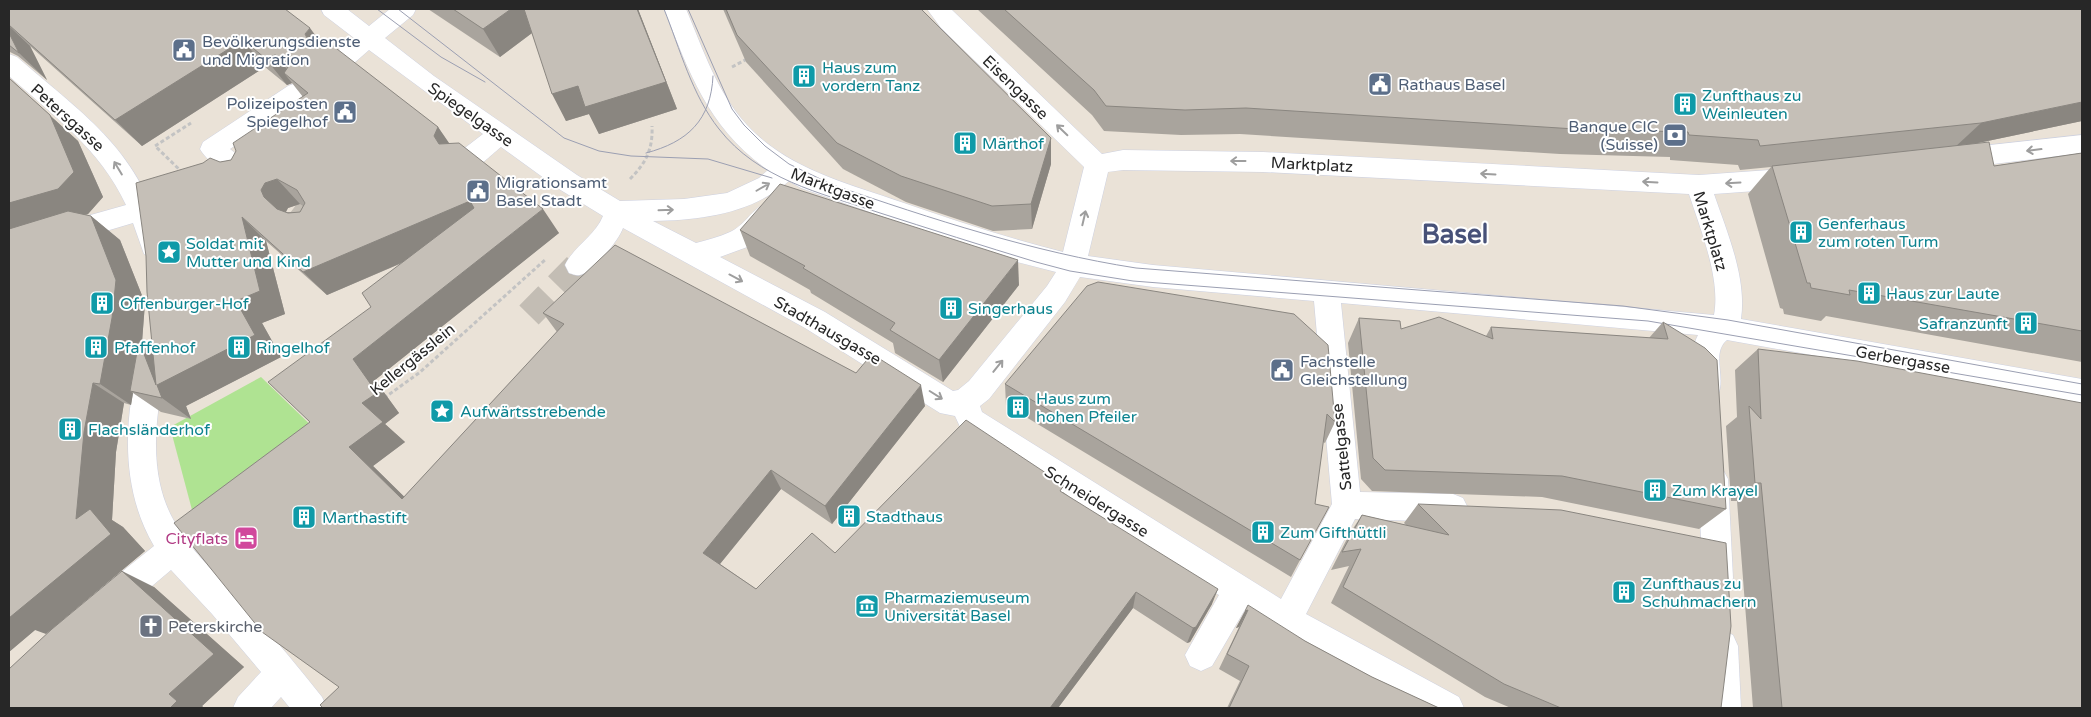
<svg xmlns="http://www.w3.org/2000/svg" width="2091" height="717" font-family="'Varela Round',sans-serif">
	<style>
		.green { fill: #afe392 }
		.lines { fill: none; stroke-linecap: round; stroke-linejoin: round }
		.minor-tunnel { stroke: #c3bdb4; stroke-width: 27; stroke-dasharray: 27 14; stroke-linecap: butt }
		.minor-casing { stroke: #cdd1e1; stroke-width: 1 }
		.path { stroke: #c3c3c3; stroke-width: 3; stroke-dasharray: 4 2.5; stroke-linecap: butt }
		.minor { fill: #fff; fill-rule: evenodd }
		.tram { stroke: #9b9fb2; stroke-width: 1 }
		.wall { fill: #a9a49d; fill-rule: evenodd }
		.shaded-wall { fill: #8a8680 }
		.building { fill: #c5bfb7; stroke: #8a8680; fill-rule: evenodd }
		.oneway { stroke: #9e9e9e }
		.labels { text-anchor: middle; stroke-width: 4; stroke-linejoin: round; paint-order: stroke }
		.service-label { font-size: 16px; fill: #4e5e75; stroke: #fff; text-anchor: start }
		.culture-label { font-size: 16px; fill: #0d838f; stroke: #fff; text-anchor: start }
		.street-label { font-size: 16px; fill: #272727; stroke: #fff }
		.hotel-label { font-size: 16px; fill: #b23c85; stroke: #fff; text-anchor: end }
		.worship-label { font-size: 16px; fill: #5b616d; stroke: #fff; text-anchor: start }
		.town-label { font-size: 26px; font-weight: bold; fill: #475178; stroke: #fff }
	</style>
	<rect width="100%" height="100%" fill="#eae2d7"/>
	<path class="green" d="M261,377l61,59 -126,89 -26,-98z"/>
	<g class="lines">
		<g class="minor-tunnel">
			<path d="M259,186l40,30"/>
			<path d="M529,315l49,-50"/>
		</g>
		<g class="minor-casing">
			<g id="minor">
				<path d="M321,9h26l22,17 21,-17h26l-3,6 -28,23 49,38 143,99 43,26 64,-2 43,-6 32,-15 9,-8c-60,-42 -78,-96 -104,-161h22c17,40 31,84 61,116 41,44 99,58 154,77 54,19 107,36 162,50l21,-85 -143,-139 -14,-19h24l151,145 21,-4 140,2 436,23 98,-7 9,3 3,7 -3,7 -9,3 -83,6c13,38 33,84 27,125l341,60v24l-355,-63c-16,13 -1,37 -9,55l-10,3 -10,-3c-8,-18 -9,-43 0,-60l-357,-32 19,189 93,2 10,4 5,10 -5,10 -10,4 -98,-3 -49,95 153,83 5,11h-48l-116,-62 -56,-35 -32,55 -11,5 -11,-5 -5,-11 34,-60 -240,-153 -18,-13 -6,-13 -15,-3 -135,-85 -182,-100c-4,12 -30,44 -43,47 -4,1 -7,-1 -11,-2l-4,-8c9,-19 30,-29 38,-49l-44,-27 -58,-42c-14,11 -26,27 -44,21l-3,-7 3,-7 26,-20 -114,-84c-12,10 -22,23 -38,18l-4,-6 4,-6 23,-18 -30,-23zM1123,170l140,2 426,22c11,34 32,85 25,121l-561,-50 -65,-9 20,-84zM789,181l12,7 197,69 58,15 -9,14 -78,95 -11,9 -5,1 -128,-79 -105,-55 30,-11 29,-27 4,-7 -4,-7c-23,-8 -30,19 -49,27 -11,5 -23,8 -34,11l-43,-22c48,-1 98,-7 136,-40zM1080,277l73,10 161,14 18,203 -51,95 -299,-187 -2,-6 9,-7 76,-97z"/>
				<path d="M9,54l8,3c73,63 121,92 149,190l-4,7 -9,4 -9,-4 -11,-31 -124,37v-22l117,-33c-26,-56 -72,-89 -117,-129z"/>
				<path d="M296,83l8,3 4,6 -4,6 -74,51 25,20 3,7 -3,7c-4,1 -8,3 -12,2 -11,-3 -38,-26 -43,-36l3,-7 85,-56z"/>
				<path d="M2082,135v18l-129,16 -9,-3 -3,-7 3,-7 9,-3z"/>
				<path d="M151,353l10,4c7,15 -2,38 -3,55 -3,24 -3,49 2,72 11,51 48,80 81,117 28,31 55,63 81,96l5,11h-37l-9,-11 -10,11h-38l5,-11 23,-25 -49,-58 -41,-44 -51,43 -11,4 -11,-4 -4,-11 4,-11 56,-45c-26,-44 -30,-96 -23,-145 2,-15 4,-31 10,-44z"/>
				<path d="M1713,466l10,4 5,9 5,99 -4,10 -11,5 -11,-5 -4,-10 -5,-99 5,-9z"/>
				<path d="M1722,630l11,5 5,11 3,62h-32l-3,-62 5,-11z"/>
			</g>
		</g>
		<g class="path">
			<path d="M732,67l15,-8"/>
			<path d="M183,173l-28,-27 36,-23"/>
			<path d="M630,179c16,-16 23,-30 22,-53"/>
			<path d="M384,398l35,-25 127,-114"/>
		</g>
		<use href="#minor" class="minor"/>
		<g class="tram">
			<path d="M377,9l64,48 44,25"/>
			<path d="M398,9l166,129 35,13 32,5 77,3 64,19"/>
			<path d="M664,9c16,40 28,86 55,120 39,50 101,64 158,83 53,17 106,34 159,50l34,9 63,10 515,40 434,74"/>
			<path d="M688,9l44,100 12,16 21,21 24,18 44,21c99,34 200,67 303,83l487,38 105,14 354,64"/>
			<path d="M646,153c42,-11 65,-33 67,-77"/>
		</g>
	</g>
	<g class="wall">
		<path d="M9,9l312,34 117,84 11,17 110,89 -184,147 24,33 -14,11 20,18 -32,24 31,31 153,-165 -14,-19 313,60 69,33 -93,118 -51,-35 -61,75 36,25 79,-36 228,-61 149,112 -22,38 -3,1 -54,-35 -75,100h-735l16,-21 -29,-265 61,-115 31,-44 -75,32 -61,-54 19,73 -23,9 19,34 -95,49 5,13 -30,-7 -28,-19 -2,12 -7,-2 -8,49 -4,68 11,7 22,24 -84,70 93,-34 90,80 -42,39 2,2h-195l41,-78h-15l-26,22v-574l69,63 25,56 -15,17 -3,1 6,1 29,24 25,63 -3,39 11,9 67,-189 11,-2 72,-63 -11,-14 -5,2 -22,-18 -123,79 -112,-100 17,34 -29,-24 -8,-4 -1,1zM300,204l3,2 -3,6h-14l2,-4z"/>
		<path d="M428,9h210l39,100 -78,25 -10,-20 -23,7 -34,-88 -32,24z"/>
		<path d="M723,9h198l130,129v26l-19,65 -39,2 -87,-29 -63,-33 -97,-107z"/>
		<path d="M977,9h1105v112l-104,22 16,23 88,-13v209l-256,-46 -5,5 -37,-7 -1,-5 -3,-1 -32,-114 23,-27 -31,3 -2,-5 -68,-5v-3l-110,-3 -320,-20 -59,1 -77,-4 -12,-16z"/>
		<path d="M740,230l279,55 -76,97 -48,-29 -2,-10 -82,-50 -1,-3 -60,-34z"/>
		<path d="M1294,314l41,108 -10,21 -2,-1 -23,118 -9,17 -285,-172 -1,-21z"/>
		<path d="M1359,318l42,11 85,7 5,-9 158,11 14,-16 63,187 -27,20 -157,-32 -170,-6 -11,-12 -13,-136z"/>
		<path d="M1758,349l324,359h-329l-16,-207h-6l-5,-75 11,-9 -2,-47z"/>
		<path d="M1418,504l303,204h-210l-26,-11 -154,-94 18,-37 -18,4 19,-37 12,-18 44,10 -2,-2z"/>
		<path d="M1245,611l60,30 67,36 67,31h-212l13,-27 -21,-12 20,-42 -3,1z"/>
	</g>
	<g class="shaded-wall">
		<path d="M511,9h14l11,21 -36,27 -17,-28z"/>
		<path d="M638,9l39,100 -78,25 -10,-20 -23,7 -14,-27z"/>
		<path d="M9,26l21,20 17,34 -28,-27 -10,-20z"/>
		<path d="M310,28l20,27 -21,-13 -4,-8z"/>
		<path d="M243,40l22,27 -123,79 -27,-26z"/>
		<path d="M275,55l22,26 -13,-8 8,10 -5,2 -22,-27z"/>
		<path d="M9,78l69,63 25,56 -15,17 -79,22z"/>
		<path d="M2082,102v19l-128,27 27,-25z"/>
		<path d="M438,127l18,26 -17,-9 -5,-8z"/>
		<path d="M1051,138v26l-19,65 -1,-25z"/>
		<path d="M277,179l23,25 -12,4 -4,7 3,7 -23,-25 -3,-7 4,-7z"/>
		<path d="M470,201l17,25 -160,69 -24,-23z"/>
		<path d="M543,209l16,24 -184,147 24,33 -14,11 20,18 -32,24 52,51 -23,-18 -53,-52 4,-88z"/>
		<path d="M91,216l29,24 25,63 -3,39 27,20 67,-61 6,-84 24,24 19,73 -23,9 19,34 -95,49 5,13 -29,-21 -32,-7 3,2 -2,12 -31,-21z"/>
		<path d="M1018,260l1,25 -76,97 -4,-22z"/>
		<path d="M93,383l31,20 -8,49 -4,68 11,7 22,24 -99,83 -11,-4 -26,22v-37l75,-183z"/>
		<path d="M921,385l4,21 -93,118 -7,-18z"/>
		<path d="M771,470l10,19 -66,81 -12,-17z"/>
		<path d="M122,571l32,16 90,80 -42,39 2,2h-34l-1,-14z"/>
		<path d="M1218,589l-6,15 -22,38 -3,1 6,-15z"/>
		<path d="M1136,592l-3,16 -75,100h-8z"/>
		<path d="M1248,610l-9,17 -3,1 9,-17z"/>
	</g>
	<g class="building">
		<path d="M9,9h276l25,19 -5,6 4,8 8,2 11,-2 110,85 -4,9 5,8 20,-1 84,66 -190,150 24,34 -15,10 21,19 -34,25 53,52 162,-175 -21,-11 72,-68 241,128 16,-19 49,31 -96,121 -54,-36 -68,83 53,36 56,-56 23,20 131,-133 98,65 -4,6 158,98 -22,38 -3,1 -57,-36 -86,116h-727l-3,-3 19,-18 -77,-55 -88,-109 136,-101 -42,-40 103,-75 -9,-14 112,-85 -4,-7 -167,71 -61,-55 18,74 -24,10 19,34 -98,50 5,13 -32,-7 9,-50 17,44 -9,-93 -1,-36 -10,-73 67,-20 7,-5 10,4 11,-2 5,-9 -3,-8 75,-50 -24,-20 4,-6 -4,-9 -9,-3 -10,3 -22,-18 -128,80 -106,-95zM277,179l20,11 8,13 -5,9 -12,1 -11,-4 -13,-12 -3,-7 4,-7z"/>
		<path d="M453,9h58l-28,20z"/>
		<path d="M524,9h113l29,73 -81,25 -7,-21 -26,8z"/>
		<path d="M726,9h195l130,129 -20,66 -39,2 -91,-30 -64,-33 -100,-108z"/>
		<path d="M1004,9h1078v93l-101,21 -221,23 -2,-6 -69,-5 -1,-3 -113,-3 -329,-21 -61,2 -79,-4 -12,-16z"/>
		<path d="M9,33l10,20 -10,-8z"/>
		<path d="M9,78l41,37 24,57 -16,17 -49,14z"/>
		<path d="M1989,142l5,24 88,-13v178l-233,-41 1,5 -39,-7 -1,-5h-3l-35,-117z"/>
		<path d="M780,184l238,76 -79,100 -49,-30 5,-7 -92,-55 2,-2 -65,-36z"/>
		<path d="M68,211l23,5 25,64 -4,38 -12,66 -7,-1 -9,49 -8,87 14,-10 21,25 -102,84v-389z"/>
		<path d="M1098,282l196,32 34,31 7,77 -8,-8 -12,90 14,3 -29,53 -295,-176 82,-98z"/>
		<path d="M1439,317l54,22 -2,-12 177,12 -5,-17 42,26 12,12 9,149 -164,-33 -177,-6 -12,-12 -14,-140 41,3 1,8z"/>
		<path d="M1758,349l99,12 225,42v305h-300l-21,-225h-6l-6,-77 12,13z"/>
		<path d="M1418,504l143,6 165,33 5,83 -10,82h-160l-57,-24 -161,-97 18,-38 -19,3 20,-37 87,20z"/>
		<path d="M122,571l92,83 -45,40 8,7 -7,7h-161v-39l43,-40z"/>
		<path d="M1248,605l57,36 67,36 67,31h-210l20,-42 -22,-12 21,-44 -3,1z"/>
	</g>
	<defs><path id="oneway-shaft" d="M-6 0H5M1.5-3L5.5 0L1.5 3" fill="none" stroke-width="1.6" stroke-linecap="round" stroke-linejoin="round" transform="scale(1.25)"/></defs>
	<g class="oneway">
		<use href="#oneway-shaft" transform="translate(1062 130) rotate(-136)"/>
		<use href="#oneway-shaft" transform="translate(2034 150) rotate(173)"/>
		<use href="#oneway-shaft" transform="translate(1238 161) rotate(-180)"/>
		<use href="#oneway-shaft" transform="translate(118 168) rotate(-121)"/>
		<use href="#oneway-shaft" transform="translate(1488 174) rotate(-177)"/>
		<use href="#oneway-shaft" transform="translate(1650 182) rotate(-177)"/>
		<use href="#oneway-shaft" transform="translate(1733 183) rotate(177)"/>
		<use href="#oneway-shaft" transform="translate(763 187) rotate(-30)"/>
		<use href="#oneway-shaft" transform="translate(666 210) rotate(-2)"/>
		<use href="#oneway-shaft" transform="translate(1084 218) rotate(-77)"/>
		<use href="#oneway-shaft" transform="translate(736 278) rotate(28)"/>
		<use href="#oneway-shaft" transform="translate(998 366) rotate(-51)"/>
		<use href="#oneway-shaft" transform="translate(936 395) rotate(32)"/>
	</g>
	<defs>
		<g id="civic-square" transform="scale(1.25)"><rect x="-9" y="-9" width="18" height="18" rx="4" fill="#5c6f8a" stroke="#fff"/><path d="M-.6-6.5H3V-4.5H.6V-3L4-1V1h2V6H-6V1h2V-1L-.6-3ZM-1.2 2.5V6h2.4V2.5Z" fill="#fff"/></g>
		<g id="building-square" transform="scale(1.25)"><rect x="-9" y="-9" width="18" height="18" rx="4" fill="#0f9aa8" stroke="#fff"/><path d="M-4-6H4V6H1V3H-1V6H-4ZM-2.5-4.3h1.7v1.8h-1.7ZM.8-4.3h1.7v1.8H.8ZM-2.5-1h1.7V.8h-1.7ZM.8-1h1.7V.8H.8Z" fill="#fff"/></g>
		<g id="bank-square" transform="scale(1.25)"><rect x="-9" y="-9" width="18" height="18" rx="4" fill="#5c6f8a" stroke="#fff"/><path d="M-6-4H6V4H-6ZM0-2.3a2.3 2.3 0 1 0 0 4.6a2.3 2.3 0 1 0 0-4.6Z" fill="#fff"/></g>
		<g id="sight-square" transform="scale(1.25)"><rect x="-9" y="-9" width="18" height="18" rx="4" fill="#0f9aa8" stroke="#fff"/><path d="M0-6L1.8-2.2L6-1.7L2.9 1.2L3.7 5.4L0 3.3L-3.7 5.4L-2.9 1.2L-6-1.7L-1.8-2.2Z" fill="#fff"/></g>
		<g id="hotel-square" transform="scale(1.25)"><rect x="-9" y="-9" width="18" height="18" rx="4" fill="#d1479c" stroke="#fff"/><path d="M-6-4.5h1.5V1H6V5H4.5V3h-9V5H-6ZM-4 0a1.8 1.8 0 1 1 3.6 0ZM.5 0V-2.5h3Q6-2.5 6 0Z" fill="#fff"/></g>
		<g id="museum-square" transform="scale(1.25)"><rect x="-9" y="-9" width="18" height="18" rx="4" fill="#0f9aa8" stroke="#fff"/><path d="M0-6L6-3V-2H-6V-3ZM-5-1h2V3h-2ZM-1-1h2V3h-2ZM3-1h2V3H3ZM-6 4H6V6H-6Z" fill="#fff"/></g>
		<g id="church-square" transform="scale(1.25)"><rect x="-9" y="-9" width="18" height="18" rx="4" fill="#6b7280" stroke="#fff"/><path d="M-1.2-6h2.4v3.5h3.3v2.4h-3.3V6h-2.4V-.1h-3.3v-2.4h3.3Z" fill="#fff"/></g>
	</defs>
	<g fill-rule="evenodd">
		<use href="#civic-square" x="184" y="50"/>
		<use href="#building-square" x="804" y="76"/>
		<use href="#civic-square" x="1380" y="84"/>
		<use href="#building-square" x="1685" y="104"/>
		<use href="#civic-square" x="345" y="112"/>
		<use href="#bank-square" x="1675" y="135"/>
		<use href="#building-square" x="965" y="143"/>
		<use href="#civic-square" x="478" y="191"/>
		<use href="#building-square" x="1801" y="232"/>
		<use href="#sight-square" x="169" y="252"/>
		<use href="#building-square" x="1869" y="293"/>
		<use href="#building-square" x="102" y="303"/>
		<use href="#building-square" x="951" y="308"/>
		<use href="#building-square" x="2026" y="323"/>
		<use href="#building-square" x="96" y="347"/>
		<use href="#building-square" x="239" y="347"/>
		<use href="#civic-square" x="1282" y="370"/>
		<use href="#building-square" x="1018" y="407"/>
		<use href="#sight-square" x="442" y="411"/>
		<use href="#building-square" x="70" y="429"/>
		<use href="#building-square" x="1655" y="490"/>
		<use href="#building-square" x="849" y="516"/>
		<use href="#building-square" x="304" y="517"/>
		<use href="#building-square" x="1263" y="532"/>
		<use href="#hotel-square" x="246" y="538"/>
		<use href="#building-square" x="1624" y="592"/>
		<use href="#museum-square" x="867" y="606"/>
		<use href="#church-square" x="151" y="626"/>
	</g>
	<g class="labels">
		<g class="service-label">
			<text x="202" y="47">Bevölkerungsdienste<tspan x="202" dy="18">und Migration</tspan></text>
			<text x="1398" y="90">Rathaus Basel</text>
			<text x="328" y="109" text-anchor="end">Polizeiposten<tspan x="328" dy="18">Spiegelhof</tspan></text>
			<text x="1658" y="132" text-anchor="end">Banque CIC<tspan x="1658" dy="18">(Suisse)</tspan></text>
			<text x="496" y="188">Migrationsamt<tspan x="496" dy="18">Basel Stadt</tspan></text>
			<text x="1300" y="367">Fachstelle<tspan x="1300" dy="18">Gleichstellung</tspan></text>
		</g>
		<g class="culture-label">
			<text x="822" y="73">Haus zum<tspan x="822" dy="18">vordern Tanz</tspan></text>
			<text x="1702" y="101">Zunfthaus zu<tspan x="1702" dy="18">Weinleuten</tspan></text>
			<text x="982" y="149">Märthof</text>
			<text x="1818" y="229">Genferhaus<tspan x="1818" dy="18">zum roten Turm</tspan></text>
			<text x="186" y="249">Soldat mit<tspan x="186" dy="18">Mutter und Kind</tspan></text>
			<text x="1886" y="299">Haus zur Laute</text>
			<text x="120" y="309">Offenburger-Hof</text>
			<text x="968" y="314">Singerhaus</text>
			<text x="2008" y="329" text-anchor="end">Safranzunft</text>
			<text x="114" y="353">Pfaffenhof</text>
			<text x="256" y="353">Ringelhof</text>
			<text x="1036" y="404">Haus zum<tspan x="1036" dy="18">hohen Pfeiler</tspan></text>
			<text x="460" y="417">Aufwärtsstrebende</text>
			<text x="88" y="435">Flachsländerhof</text>
			<text x="1672" y="496">Zum Krayel</text>
			<text x="866" y="522">Stadthaus</text>
			<text x="322" y="523">Marthastift</text>
			<text x="1280" y="538">Zum Gifthüttli</text>
			<text x="1642" y="589">Zunfthaus zu<tspan x="1642" dy="18">Schuhmachern</tspan></text>
			<text x="884" y="603">Pharmaziemuseum<tspan x="884" dy="18">Universität Basel</tspan></text>
		</g>
		<g class="street-label">
			<text transform="translate(1016 87) rotate(44)" y="6">Eisengasse</text>
			<text transform="translate(471 114) rotate(35)" y="6">Spiegelgasse</text>
			<text transform="translate(68 117) rotate(42)" y="6">Petersgasse</text>
			<text transform="translate(1312 164) rotate(3)" y="6">Marktplatz</text>
			<text transform="translate(833 188) rotate(21)" y="6">Marktgasse</text>
			<text transform="translate(1711 231) rotate(73)" y="6">Marktplatz</text>
			<text transform="translate(828 330) rotate(30)" y="6">Stadthausgasse</text>
			<text transform="translate(412 359) rotate(-39)" y="6">Kellergässlein</text>
			<text transform="translate(1903 359) rotate(10)" y="6">Gerbergasse</text>
			<text transform="translate(1341 447) rotate(-96)" y="6">Sattelgasse</text>
			<text transform="translate(1097 501) rotate(32)" y="6">Schneidergasse</text>
		</g>
		<g class="hotel-label">
			<text x="228" y="544">Cityflats</text>
		</g>
		<g class="worship-label">
			<text x="168" y="632">Peterskirche</text>
		</g>
		<g class="town-label">
			<text x="1455" y="243">Basel</text>
		</g>
	</g>
	<rect width="2091" height="717" fill="none" stroke="#272727" stroke-width="20"/>
</svg>
